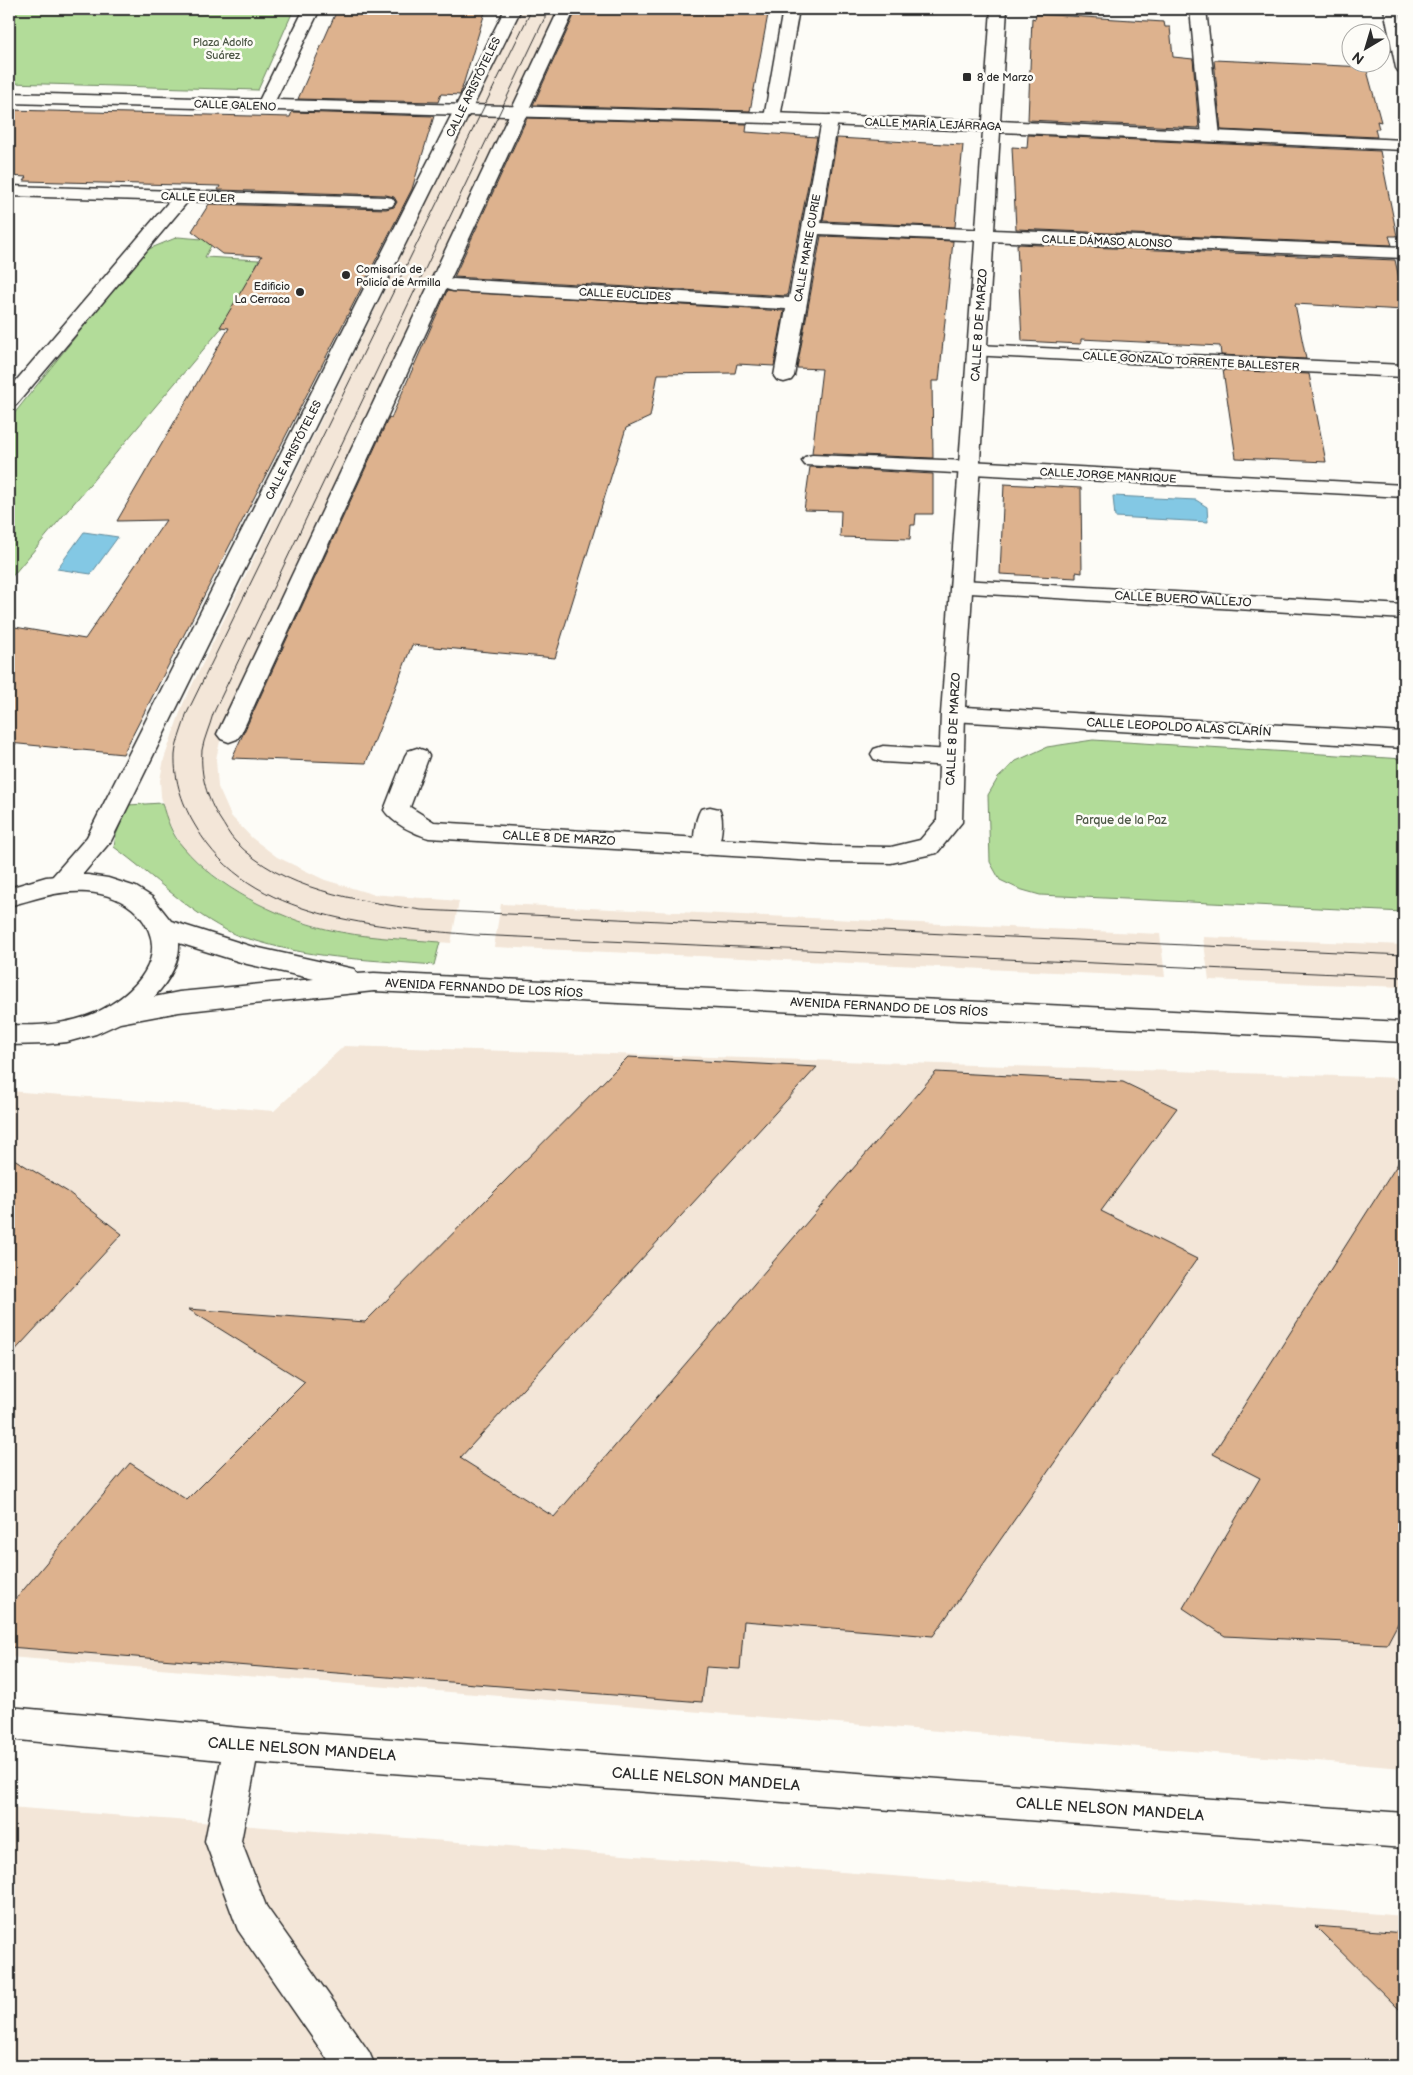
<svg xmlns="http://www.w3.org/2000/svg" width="1413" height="2075" font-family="'Balsamiq Sans',sans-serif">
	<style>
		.built { fill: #f3e6d8 }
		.green { fill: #b2dc99; stroke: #6e8462 }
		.water { fill: #83c8e4; stroke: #60899a }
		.building { fill: #ddb28e; stroke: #2b2b2b }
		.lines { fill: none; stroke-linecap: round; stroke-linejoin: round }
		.service-casing { stroke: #2b2b2b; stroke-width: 3 }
		.pedestrian-casing { stroke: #2b2b2b; stroke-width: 3 }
		.minor-casing { stroke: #2b2b2b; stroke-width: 3 }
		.tertiary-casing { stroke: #2b2b2b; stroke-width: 3 }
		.secondary-casing { stroke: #2b2b2b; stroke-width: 3 }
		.service { fill: #fdfcf7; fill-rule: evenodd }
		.pedestrian { fill: #fdfcf7; fill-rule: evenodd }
		.minor { fill: #fdfcf7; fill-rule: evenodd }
		.tertiary { fill: #fdfcf7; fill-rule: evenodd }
		.secondary { fill: #fdfcf7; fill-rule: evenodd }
		.tram { stroke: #2b2b2b; stroke-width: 1 }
		.poi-dot { fill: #2b2b2b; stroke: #fdfcf7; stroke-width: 2 }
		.labels { text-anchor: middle; stroke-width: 5; stroke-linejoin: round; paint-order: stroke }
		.far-park-label { font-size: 11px; fill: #4d5746; stroke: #fdfcf7 }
		.far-poi-label { font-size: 11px; fill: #2b2b2b; stroke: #fdfcf7; text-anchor: start }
		.far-street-label { font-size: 11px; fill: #2b2b2b; stroke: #fdfcf7 }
		.street-label { font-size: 12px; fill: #2b2b2b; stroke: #fdfcf7 }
		.park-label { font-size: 12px; fill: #4d5746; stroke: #fdfcf7 }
		.near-street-label { font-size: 15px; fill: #2b2b2b; stroke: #fdfcf7 }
	</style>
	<rect width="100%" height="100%" fill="#fdfcf7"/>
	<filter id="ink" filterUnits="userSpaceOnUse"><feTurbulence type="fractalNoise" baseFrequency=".02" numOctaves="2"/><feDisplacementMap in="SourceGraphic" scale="10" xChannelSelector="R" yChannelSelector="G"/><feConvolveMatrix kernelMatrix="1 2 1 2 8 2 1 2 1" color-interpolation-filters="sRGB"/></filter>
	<g filter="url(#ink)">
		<g class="built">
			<path d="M521,9h39l-336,715 -8,35 2,28 13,29 21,22 25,19 48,23 47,14 87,7 -8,42 -82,-6 -43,-8 -46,-14 -42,-23 -30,-21 -26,-24 -16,-29 -5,-22 -1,-16 4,-21 19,-55z"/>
			<path d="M501,904l659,30 5,43 -671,-30z"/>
			<path d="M1203,937l201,8v42l-195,-7z"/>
			<path d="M344,1046l1060,32v690l-1395,-111v-566l265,20z"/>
			<path d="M9,1807l1395,109v150h-1395z"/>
		</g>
		<g class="green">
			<path d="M9,9h285l-36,81 -249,-7z"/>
			<path d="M178,237l36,3 -9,17 54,3 -35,65 -215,255v-160l135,-169z"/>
			<path d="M1093,740l311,19v153l-364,-17 -21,-6 -19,-9 -10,-18 -2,-67 10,-17 18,-17 31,-14z"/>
			<path d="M162,803c4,15 10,32 21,44 34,40 93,70 143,82 38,9 76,10 114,13l-6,23c-58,-5 -118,-6 -174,-23 -9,-3 -18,-4 -26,-8 -45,-21 -80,-58 -120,-87l2,-12 12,-30z"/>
		</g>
		<g class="water">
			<path d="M1113,496l83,4 11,7 1,15 -93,-5z"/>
			<path d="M84,532l34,5 -27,37 -34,-5z"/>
		</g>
		<g class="building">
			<path d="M345,9h141l-26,86 -19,-1 -3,8 -140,-3 39,-89z"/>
			<path d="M577,9h192l-19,102 -217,-6z"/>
			<path d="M1036,14l128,8 1,5h5l3,30 20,2 6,69 -171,-8 4,-102 3,1z"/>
			<path d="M1214,60l152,7 15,55 -4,-1 2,8h-4l2,8 -156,-7z"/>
			<path d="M9,110l281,7 2,-5 142,4 -22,73 -289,565 -114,-11v-117l76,13 81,-119 -49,1 112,-193 -9,-1 42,-71 -40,-2 -30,-23 17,-27 177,5 8,-2 3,-5 -3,-5 -8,-2 -168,-5 2,-4 -196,-5 3,-4 -18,-1z"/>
			<path d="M527,118l220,6 -1,8 71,5 -30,159 -333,-19z"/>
			<path d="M1028,135l352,16 17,85h-8l3,9 -376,-16 -4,-82 15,1z"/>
			<path d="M837,138l126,7 -8,82 -132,-6z"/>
			<path d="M821,236l132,5 -14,140h-7l1,77 -121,-5 10,-84 -25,-1z"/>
			<path d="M1017,244l378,16 9,41v9l-109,-6 11,55 -85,-4 -1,-9 -139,-7v5l-59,-3z"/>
			<path d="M447,291l337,20 -10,55 -37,-2 -2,9 -77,1 -8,43 -24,11 -71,230 -143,-13 -46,118 -134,-5 157,-341 2,1z"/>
			<path d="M1223,370l86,4 17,88 -90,-4z"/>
			<path d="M810,467l123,7v40h-17l-1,11h-4l-1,14 -70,-2 1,-26 -37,-1z"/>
			<path d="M1004,484l77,4 1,85 -6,-1v6l-76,-4z"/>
			<path d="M628,1057l189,10 -357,391 94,59 382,-445 187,10 54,26 -76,103 96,48 -264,377 -189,-15 -4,48 -34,-2 -4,35 -693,-55v-40l121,-144 57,37 118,-118 -117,-73 177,13z"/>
			<path d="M1404,1154v458l-17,32 -162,-8 -42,-28 77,-130 -47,-24z"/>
			<path d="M9,1156l59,36 54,42 -113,123z"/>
			<path d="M1315,1926l89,7v81z"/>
		</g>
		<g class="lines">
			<g class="service-casing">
				<g id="service">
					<path d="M183,191l6,1 3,4 -3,4 -173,205 -7,2v-18l168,-197z"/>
					<path d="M883,746l69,4 9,3 3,5 -3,5 -9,3 -69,-4 -9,-3 -3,-5 3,-5z"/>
					<path d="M710,807l9,2c6,10 2,34 -4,44l-9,2 -9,-2c-6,-10 -2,-34 4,-44z"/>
				</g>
			</g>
			<g class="pedestrian-casing">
				<g id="pedestrian">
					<path d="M304,9h16l-47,96 -2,4h-12l-2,-4z"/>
					<path d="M505,9h16l-410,832 -41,48 -9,3 -9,-3 -4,-6 4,-6 35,-40z"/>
					<path d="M559,9h16l-334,725 -4,5 -8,3 -8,-3 -4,-5z"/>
				</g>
			</g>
			<g class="minor-casing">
				<g id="minor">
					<path d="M783,9h16l-19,109 -2,4h-12l-2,-4z"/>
					<path d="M1190,9h16l14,127 -3,4 -6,1 -6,-1 -3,-4z"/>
					<path d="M1384,9h16l4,21v43l-6,-2 -2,-3z"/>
					<path d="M830,115l6,1 2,4 -17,103 583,24v11l-585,-24 -25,142 -3,4 -7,2 -7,-2 -3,-4 12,-67 -333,-18 -7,-2 -2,-4 2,-4 7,-2 336,19 33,-178 2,-4z"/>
					<path d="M9,186l377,11 6,1 3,4 -3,4 -6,1 -377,-11z"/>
					<path d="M978,345l426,20v12l-433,-22 -3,-4 3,-4z"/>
					<path d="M812,455l157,6 435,24v12l-599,-32 -3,-4 3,-4z"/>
					<path d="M962,580l442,25v14l-450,-27 -3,-5 3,-5z"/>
					<path d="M953,707l8,2 4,5 -3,108 -25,31 -46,10 -59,-1 -403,-24c-14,-4 -37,-15 -45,-28l21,-54 3,-5 9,-3 9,3 3,5 -19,51 24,15 398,24 59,1 29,-7 17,-20 4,-106 4,-5z"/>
					<path d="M9,1707l233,21 1162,85v35l-1148,-85 -15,78 25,65 103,146 6,14h-43l-94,-136 -33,-89 16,-81 -212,-21z"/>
				</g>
			</g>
			<g class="tertiary-casing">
				<path id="tertiary" d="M991,9h16l-7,112 404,19v10l-404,-18 -35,575 439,25v16l-451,-27 -8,-2 -4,-5 42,-583 -211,-8 -763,-20v-10l763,20 211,8z"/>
			</g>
			<g class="secondary-casing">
				<path id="secondary" d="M67,875h21l20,3 28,9 16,10 19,24 79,25 95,21 9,2 3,5 17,-1 1030,49v20l-1030,-51 -195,21 -59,11 -24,11 -29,8 -19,2 -39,1v-20c29,1 58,0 86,-12 39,-18 79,-58 43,-99 -13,-14 -33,-21 -51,-22 -30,-2 -51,7 -78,14v-18l37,-11zM179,943l68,21 67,15 -135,13 -25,5c13,-14 26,-34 25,-54z"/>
			</g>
			<use href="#service" class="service"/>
			<use href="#pedestrian" class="pedestrian"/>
			<use href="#minor" class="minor"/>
			<use href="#tertiary" class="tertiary"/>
			<use href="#secondary" class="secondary"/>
			<g class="tram">
				<path d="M532,9l-346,706c-3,13 -10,27 -11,40 -1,26 8,51 21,72 54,95 183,99 279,108l929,42"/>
				<path d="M549,9l-336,705c-3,12 -9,24 -11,36 -2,25 5,49 18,69 5,7 9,16 15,22 47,50 122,59 186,69l983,45"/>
			</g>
		</g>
	</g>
	<g class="poi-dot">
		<rect x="962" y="72" width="10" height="10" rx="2.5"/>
		<circle cx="346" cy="275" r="5"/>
		<circle cx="300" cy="292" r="5"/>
	</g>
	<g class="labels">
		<g class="far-park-label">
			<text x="223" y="46">Plaza Adolfo<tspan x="223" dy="13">Suárez</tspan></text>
		</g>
		<g class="far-poi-label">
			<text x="977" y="81">8 de Marzo</text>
			<text x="356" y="273">Comisaría de<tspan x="356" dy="13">Policía de Armilla</tspan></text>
			<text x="290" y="290" text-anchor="end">Edificio<tspan x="290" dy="13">La Cerraca</tspan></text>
		</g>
		<g class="far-street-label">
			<text transform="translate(473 87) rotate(-64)" y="4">CALLE ARISTÓTELES</text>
			<text transform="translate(235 105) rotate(2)" y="4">CALLE GALENO</text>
			<text transform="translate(933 124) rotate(2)" y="4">CALLE MARÍA LEJÁRRAGA</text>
			<text transform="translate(198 197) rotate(2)" y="4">CALLE EULER</text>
			<text transform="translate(1107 241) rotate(2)" y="4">CALLE DÁMASO ALONSO</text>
			<text transform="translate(807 248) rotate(-80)" y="4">CALLE MARIE CURIE</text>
			<text transform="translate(625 294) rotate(3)" y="4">CALLE EUCLIDES</text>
			<text transform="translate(1191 361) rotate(3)" y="4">CALLE GONZALO TORRENTE BALLESTER</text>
			<text transform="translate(293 450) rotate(-63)" y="4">CALLE ARISTÓTELES</text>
			<text transform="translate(1108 475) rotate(3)" y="4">CALLE JORGE MANRIQUE</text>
		</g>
		<g class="street-label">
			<text transform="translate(979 325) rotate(-86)" y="4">CALLE 8 DE MARZO</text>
			<text transform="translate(1183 599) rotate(3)" y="4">CALLE BUERO VALLEJO</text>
			<text transform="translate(1179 727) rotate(3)" y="4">CALLE LEOPOLDO ALAS CLARÍN</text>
			<text transform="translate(953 729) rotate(-87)" y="4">CALLE 8 DE MARZO</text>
			<text transform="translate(559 838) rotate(3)" y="4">CALLE 8 DE MARZO</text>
			<text transform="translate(484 988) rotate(3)" y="4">AVENIDA FERNANDO DE LOS RÍOS</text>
			<text transform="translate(889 1007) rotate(3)" y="4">AVENIDA FERNANDO DE LOS RÍOS</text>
		</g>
		<g class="park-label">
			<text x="1121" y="824">Parque de la Paz</text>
		</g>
		<g class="near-street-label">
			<text transform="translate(302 1749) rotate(4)" y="5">CALLE NELSON MANDELA</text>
			<text transform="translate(706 1779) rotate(4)" y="5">CALLE NELSON MANDELA</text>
			<text transform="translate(1110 1809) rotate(4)" y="5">CALLE NELSON MANDELA</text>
		</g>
	</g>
	<rect width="1413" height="2075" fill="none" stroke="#fdfcf7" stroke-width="30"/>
	<rect x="15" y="15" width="1383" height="2045" fill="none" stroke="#2b2b2b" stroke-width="2" filter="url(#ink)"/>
	<g transform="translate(1366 48) rotate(218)"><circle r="24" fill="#fdfcf7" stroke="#a9a8a5"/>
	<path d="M0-4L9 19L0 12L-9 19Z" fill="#2b2b2b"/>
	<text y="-8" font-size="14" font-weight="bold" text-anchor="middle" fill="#2b2b2b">N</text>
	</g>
</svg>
